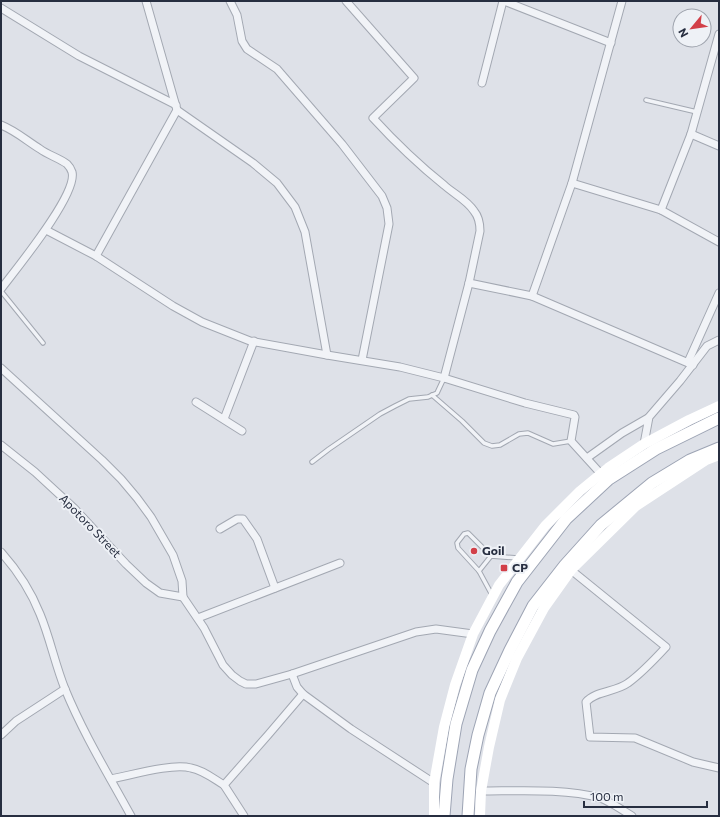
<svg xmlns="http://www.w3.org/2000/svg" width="720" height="817" font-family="Commissioner,sans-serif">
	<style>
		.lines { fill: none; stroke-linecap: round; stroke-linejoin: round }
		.lane-casing { stroke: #a3a8b2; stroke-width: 5.5 }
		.street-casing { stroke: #a3a8b2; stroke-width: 9 }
		.primary-casing { stroke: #9da4b4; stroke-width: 13 }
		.lane { stroke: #f1f3f7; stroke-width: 3.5 }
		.street { stroke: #f1f3f7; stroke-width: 7 }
		.secondary { stroke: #fff; stroke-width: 10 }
		.primary { stroke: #fff; stroke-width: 11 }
		.poi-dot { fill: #d23f48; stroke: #eef1f6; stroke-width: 1.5 }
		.labels { text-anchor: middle; stroke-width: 4; stroke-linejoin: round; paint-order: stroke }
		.street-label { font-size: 12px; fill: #272e40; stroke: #eef1f6 }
		.poi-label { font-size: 12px; font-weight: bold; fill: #272e40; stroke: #eef1f6; text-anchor: start }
	</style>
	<rect width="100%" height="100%" fill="#dee1e8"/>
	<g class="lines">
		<g class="lane-casing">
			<g id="lane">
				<path d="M646,100l51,12"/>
				<path d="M1,291l42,52"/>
				<path d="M432,395l30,26 22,22 8,3 8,-1 19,-11 9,-1 25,11 18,-3"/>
				<path d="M312,462l17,-13 51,-35 15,-8 14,-7 19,-2 9,-4 7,-15"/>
				<path d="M479,571l-21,-23 -1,-5 7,-9 4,-1 23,23"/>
				<path d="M492,595l-13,-24 12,-15 27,2"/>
			</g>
		</g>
		<g class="street-casing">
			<g id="street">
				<path d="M146,1l31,109 76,53 24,20 18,24 10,25 22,123"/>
				<path d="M230,1l7,14 5,26 5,8 30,20 65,75 40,52 5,12 2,16 -27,136"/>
				<path d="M346,1l68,77 -41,40c22,24 46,47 71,67 10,9 23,15 30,26 5,6 6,12 6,20l-11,52 -25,95"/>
				<path d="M504,1l107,42"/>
				<path d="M1,8l78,48 97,49"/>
				<path d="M482,83l21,-82"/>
				<path d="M1,125c15,6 26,16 39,24 8,6 19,9 27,15 2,2 4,5 5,8 6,22 -56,97 -71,117"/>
				<path d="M691,134l28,12"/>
				<path d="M572,183l89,27 58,32"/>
				<path d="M661,210l30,-76 28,-100"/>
				<path d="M46,230l50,26 77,50 29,16 48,19 77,14 73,12 44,11 81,25 49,12 1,2 -4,24 30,33"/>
				<path d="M96,256l81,-146"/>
				<path d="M469,283l63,13 161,69"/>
				<path d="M532,296l40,-113 50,-182"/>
				<path d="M688,362l31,-69"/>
				<path d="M1,368l101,92 19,19 16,19 14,19 22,38 9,26 1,16 21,31 19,37 9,10 8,6 6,3h10l36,-10 124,-42 20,-3 37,5"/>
				<path d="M196,402l46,29"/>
				<path d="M224,419l30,-78"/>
				<path d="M644,444l5,-27 31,-36 27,-35 12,-6"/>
				<path d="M1,445l34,27 39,36 52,56 20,19 14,10 23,4"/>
				<path d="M587,458l35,-25 26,-15"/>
				<path d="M220,529l17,-10h6l14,20 18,49"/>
				<path d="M1,552c16,18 30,39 39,62 10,24 15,50 25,75 18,44 43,85 66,127"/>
				<path d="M571,570l95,77c-12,13 -24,26 -38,36 -12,9 -33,8 -42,19l4,35 45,1 58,24 26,6"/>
				<path d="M198,618l142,-55"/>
				<path d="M292,674l5,13 6,7 48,35 83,54"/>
				<path d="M1,735l15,-14 49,-32"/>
				<path d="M111,779c21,-4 61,-16 80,-11 12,2 23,11 33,17"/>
				<path d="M481,791c36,0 85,-3 119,7 9,3 24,13 32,18"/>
				<path d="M244,816l-20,-31 44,-50 35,-41"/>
			</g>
		</g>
		<g class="primary-casing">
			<g id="primary">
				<path d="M444,816l3,-37 9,-55 16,-54 18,-39 27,-49 49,-63 43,-40 47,-30 63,-31"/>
				<path d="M468,816l3,-47 7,-34 12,-42 20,-43 23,-44 32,-41 36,-40 51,-42 38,-23 29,-12"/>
			</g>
		</g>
		<use href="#lane" class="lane"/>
		<use href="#street" class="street"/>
		<g class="secondary">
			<path d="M434,816v-33l10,-56 11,-42 18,-51 26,-49 46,-59 35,-35 28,-23 36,-24 45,-24 30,-14"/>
			<path d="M480,816l1,-25 8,-44 11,-47 17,-42 27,-50 27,-38 65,-64 70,-46 13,-5"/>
		</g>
		<use href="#primary" class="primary"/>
	</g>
	<g class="poi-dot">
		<circle cx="474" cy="551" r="4"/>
		<rect x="500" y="564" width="8" height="8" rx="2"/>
	</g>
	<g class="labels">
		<g class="street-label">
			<text transform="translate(90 526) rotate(46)" y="4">Apotoro Street</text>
		</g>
		<g class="poi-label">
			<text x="482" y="555">Goil</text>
			<text x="512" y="572">CP</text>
		</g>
	</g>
	<rect width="720" height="817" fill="none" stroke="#272e40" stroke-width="4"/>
	<g transform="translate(692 28) rotate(241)"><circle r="19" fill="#eef1f6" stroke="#9ea3ad"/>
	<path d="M0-3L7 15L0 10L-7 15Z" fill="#d23f48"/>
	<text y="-6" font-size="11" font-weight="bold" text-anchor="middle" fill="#272e40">N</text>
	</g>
	<path d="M584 801v6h123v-6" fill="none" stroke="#272e40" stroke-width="2"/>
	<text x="590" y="801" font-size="12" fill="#272e40" stroke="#eef1f6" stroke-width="3" paint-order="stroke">100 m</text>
</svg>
